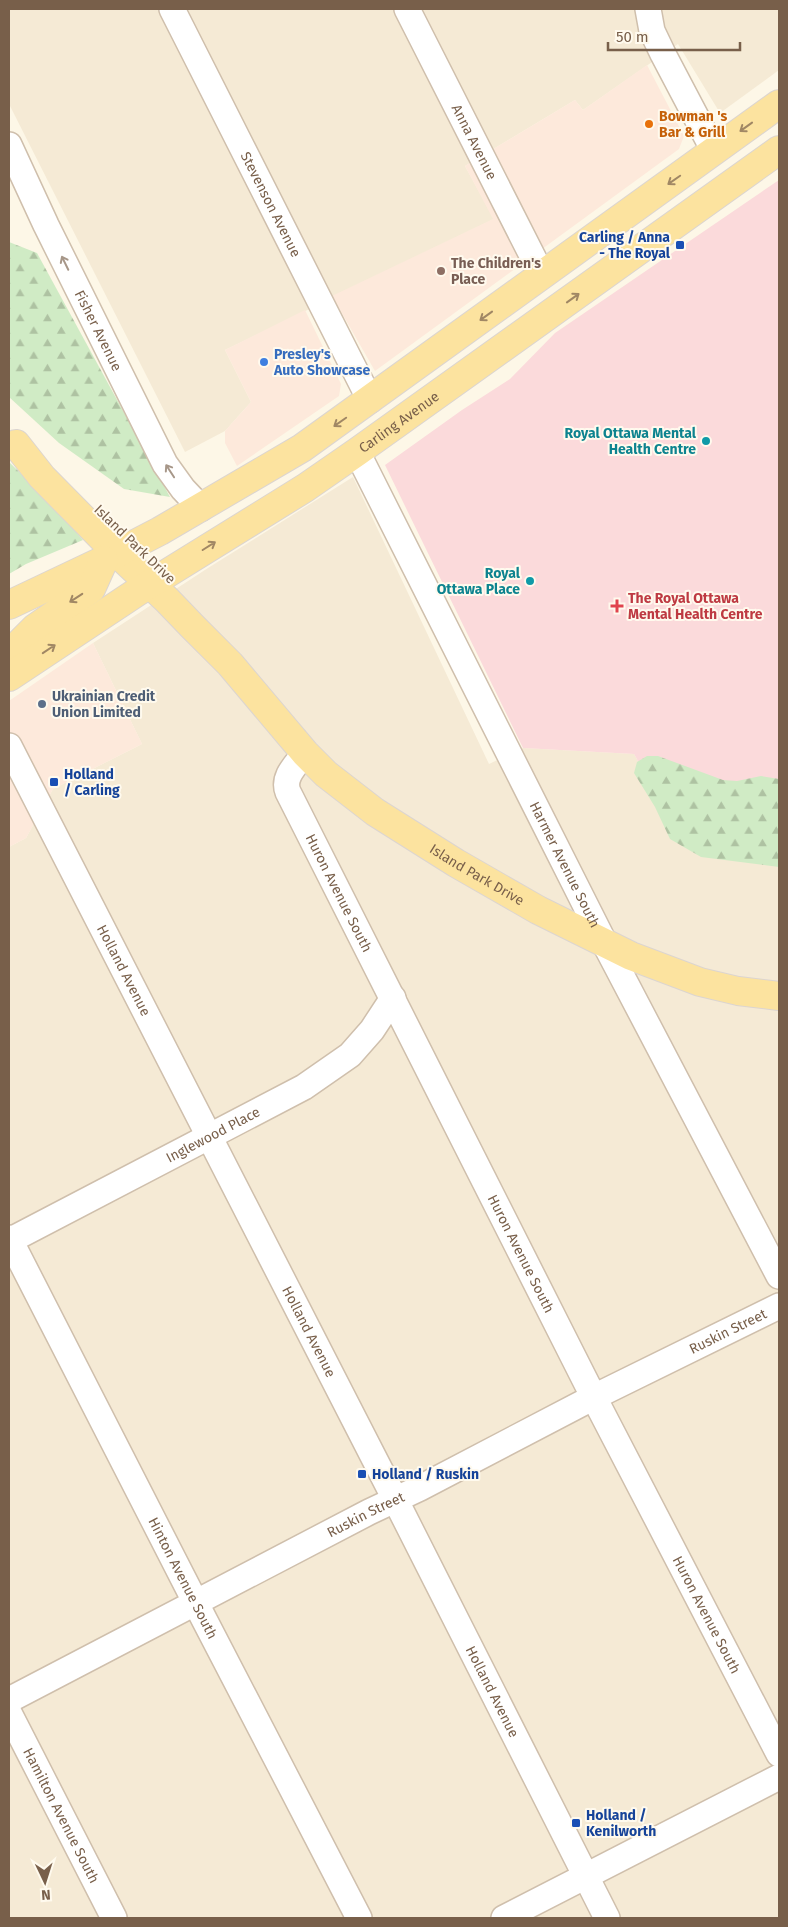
<svg xmlns="http://www.w3.org/2000/svg" width="788" height="1927" font-family="'Fira Sans',sans-serif">
	<style>
		.residential { fill: #f5ead5 }
		.commercial { fill: #fde9db }
		.medical { fill: #fbdadb }
		.forest { fill: url(#forest-firs) }
		.lines { fill: none; stroke-linecap: round; stroke-linejoin: round }
		.minor-casing { stroke: #cfbfac; stroke-width: 28 }
		.major-casing { stroke: #dcd5d0; stroke-width: 30 }
		.minor { stroke: #fff; stroke-width: 25 }
		.major { stroke: #fce39f; stroke-width: 28 }
		.oneway { stroke: #a08764 }
		.oneway2 { stroke: #a79789 }
		.food-dot { fill: #e8710a; stroke: #fffaee; stroke-width: 2 }
		.transit-dot { fill: #1a4fb4; stroke: #fffaee; stroke-width: 2 }
		.education-dot { fill: #8d6e63; stroke: #fffaee; stroke-width: 2 }
		.shop-dot { fill: #3f7fe0; stroke: #fffaee; stroke-width: 2 }
		.culture-dot { fill: #0f9aa8; stroke: #fffaee; stroke-width: 2 }
		.health-dot { fill: #e0444e; stroke: #fffaee; stroke-width: 2 }
		.service-dot { fill: #5c6f8a; stroke: #fffaee; stroke-width: 2 }
		.labels { text-anchor: middle; stroke-width: 4; stroke-linejoin: round; paint-order: stroke }
		.food-label { font-size: 14px; font-weight: bold; fill: #c56008; stroke: #fffaee; text-anchor: start }
		.street-label { font-size: 14px; fill: #785f4a; stroke: #fffaee }
		.transit-label { font-size: 14px; font-weight: bold; fill: #164399; stroke: #fffaee; text-anchor: start }
		.education-label { font-size: 14px; font-weight: bold; fill: #785e54; stroke: #fffaee; text-anchor: start }
		.shop-label { font-size: 14px; font-weight: bold; fill: #366cbe; stroke: #fffaee; text-anchor: start }
		.culture-label { font-size: 14px; font-weight: bold; fill: #0d838f; stroke: #fffaee; text-anchor: end }
		.health-label { font-size: 14px; font-weight: bold; fill: #be3a42; stroke: #fffaee; text-anchor: start }
		.service-label { font-size: 14px; font-weight: bold; fill: #4e5e75; stroke: #fffaee; text-anchor: start }
	</style>
	<defs>
		<pattern id="forest-firs" width="22" height="20" patternUnits="userSpaceOnUse" patternTransform="scale(1.25)"><rect width="22" height="20" fill="#d0ebc5"/><path d="M5 1l3.5 6h-7zM16 11l3.5 6h-7z" fill="#aec2a2"/></pattern>
	</defs>
	<rect width="100%" height="100%" fill="#fdf7e7"/>
	<g class="residential">
		<path d="M9,9h770v61l-59,43 -42,-69 -95,66 -8,-10 -110,66 29,53 -269,131 26,52 -26,29 -40,21 -176,-348z"/>
		<path d="M353,477l136,287 34,-16 111,6 48,85 97,22v1057h-770v-1071l17,-9 27,-49 89,-45 -49,-101 115,-75z"/>
	</g>
	<g class="commercial">
		<path d="M647,65l37,71 -5,13 -304,222 -43,-75 161,-77 -28,-53 110,-66 8,10z"/>
		<path d="M305,310l36,74 -2,12 -102,70 -12,-23v-12l26,-29 -26,-52z"/>
		<path d="M93,643l49,101 -89,45 -27,49 -17,9v-146z"/>
	</g>
	<path class="medical" d="M779,180v681l-97,-22 -48,-85 -111,-6 -138,-283 77,-55 48,-31 45,-46z"/>
	<g class="forest">
		<path d="M9,242l28,11 133,244 -46,-8 -65,-46 -50,-46z"/>
		<path d="M9,462l36,35 38,43 -57,24 -17,10z"/>
		<path d="M647,756h11l65,24 14,1 24,-5 18,3v88l-78,-10 -31,-18 -15,-32 -21,-34 3,-11z"/>
	</g>
	<g class="lines">
		<g class="minor-casing">
			<g id="minor">
				<path id="s1" d="M172,9l198,391"/>
				<path id="s2" d="M407,9l135,266"/>
				<path d="M648,9l4,22 11,23 51,97"/>
				<path id="s3" d="M9,145l37,80 119,239 18,25 18,19"/>
				<path id="s4" d="M357,452l247,490 175,334"/>
				<path id="s5" d="M9,746l386,753 212,419"/>
				<path id="s6" d="M305,753c-9,12 -23,24 -17,39l299,592 192,370"/>
				<path id="s7" d="M9,1238l196,383 154,297"/>
				<path id="s8" d="M9,1241l295,-154 46,-32 22,-25 21,-32"/>
				<path id="s9" d="M9,1700l360,-188 51,-24 174,-91 185,-91"/>
				<path id="s10" d="M9,1713l105,205"/>
				<path d="M504,1918l275,-141"/>
			</g>
		</g>
		<g class="major-casing">
			<g id="major">
				<path id="s11" d="M16,444l26,33 75,76 50,47 25,26 38,38 75,89 21,21 49,38 81,51 82,47 93,46 69,26 38,9 41,5"/>
				<path d="M9,605l95,-45 56,-29 142,-83 477,-344"/>
				<path d="M9,654l26,-26 56,-39 13,-29"/>
				<path id="s12" d="M9,677l128,-85 168,-104 52,-36 422,-302"/>
			</g>
		</g>
		<use href="#minor" class="minor"/>
		<use href="#major" class="major"/>
	</g>
	<defs><path id="oneway-shaft" d="M-6 0H5M1.5-3L5.5 0L1.5 3" fill="none" stroke-width="1.6" stroke-linecap="round" stroke-linejoin="round" transform="scale(1.25)"/></defs>
	<g class="oneway">
		<use href="#oneway-shaft" transform="translate(746 127) rotate(144)"/>
		<use href="#oneway-shaft" transform="translate(674 180) rotate(145)"/>
		<use href="#oneway-shaft" transform="translate(573 298) rotate(-36)"/>
		<use href="#oneway-shaft" transform="translate(486 316) rotate(144)"/>
		<use href="#oneway-shaft" transform="translate(340 422) rotate(145)"/>
		<use href="#oneway-shaft" transform="translate(209 546) rotate(-32)"/>
		<use href="#oneway-shaft" transform="translate(76 598) rotate(147)"/>
		<use href="#oneway-shaft" transform="translate(49 649) rotate(-34)"/>
	</g>
	<g class="oneway2">
		<use href="#oneway-shaft" transform="translate(65 263) rotate(-116)"/>
		<use href="#oneway-shaft" transform="translate(170 471) rotate(-123)"/>
	</g>
	<circle class="food-dot" cx="649" cy="124" r="5"/>
	<g class="transit-dot">
		<rect x="675" y="240" width="10" height="10" rx="2.5"/>
		<rect x="49" y="777" width="10" height="10" rx="2.5"/>
		<rect x="357" y="1469" width="10" height="10" rx="2.5"/>
		<rect x="571" y="1818" width="10" height="10" rx="2.5"/>
	</g>
	<circle class="education-dot" cx="441" cy="271" r="5"/>
	<circle class="shop-dot" cx="264" cy="362" r="5"/>
	<g class="culture-dot">
		<circle cx="706" cy="441" r="5"/>
		<circle cx="530" cy="581" r="5"/>
	</g>
	<path class="health-dot" d="M614.5 598.5h5v5h5v5h-5v5h-5v-5h-5v-5h5z"/>
	<circle class="service-dot" cx="42" cy="704" r="5"/>
	<g class="labels">
		<g class="food-label">
			<text x="659" y="121">Bowman 's<tspan x="659" dy="16">Bar &amp; Grill</tspan></text>
		</g>
		<g class="street-label">
			<text dy="5" stroke="none"><textPath href="#s2" startOffset="149">Anna Avenue</textPath></text>
			<text dy="5" stroke="none"><textPath href="#s1" startOffset="219">Stevenson Avenue</textPath></text>
			<text dy="5" stroke="none"><textPath href="#s3" startOffset="206">Fisher Avenue</textPath></text>
			<text dy="5" stroke="none"><textPath href="#s12" startOffset="466">Carling Avenue</textPath></text>
			<text transform="translate(135 544) rotate(44)" y="5">Island Park Drive</text>
			<text dy="5" stroke="none"><textPath href="#s4" startOffset="462">Harmer Avenue South</textPath></text>
			<text dy="5" stroke="none"><textPath href="#s11" startOffset="635">Island Park Drive</textPath></text>
			<text dy="5" stroke="none"><textPath href="#s6" startOffset="158">Huron Avenue South</textPath></text>
			<text dy="5" stroke="none"><textPath href="#s5" startOffset="252">Holland Avenue</textPath></text>
			<text dy="5" stroke="none"><textPath href="#s8" startOffset="230">Inglewood Place</textPath></text>
			<text dy="5" stroke="none"><textPath href="#s6" startOffset="562">Huron Avenue South</textPath></text>
			<text dy="5" stroke="none"><textPath href="#s9" startOffset="808">Ruskin Street</textPath></text>
			<text dy="5" stroke="none"><textPath href="#s5" startOffset="658">Holland Avenue</textPath></text>
			<text dy="5" stroke="none"><textPath href="#s9" startOffset="402">Ruskin Street</textPath></text>
			<text dy="5" stroke="none"><textPath href="#s7" startOffset="382">Hinton Avenue South</textPath></text>
			<text dy="5" stroke="none"><textPath href="#s6" startOffset="968">Huron Avenue South</textPath></text>
			<text dy="5" stroke="none"><textPath href="#s5" startOffset="1062">Holland Avenue</textPath></text>
			<text dy="5" stroke="none"><textPath href="#s10" startOffset="115">Hamilton Avenue South</textPath></text>
		</g>
		<g class="transit-label">
			<text x="670" y="242" text-anchor="end">Carling / Anna<tspan x="670" dy="16">- The Royal</tspan></text>
			<text x="64" y="779">Holland<tspan x="64" dy="16">/ Carling</tspan></text>
			<text x="372" y="1479">Holland / Ruskin</text>
			<text x="586" y="1820">Holland /<tspan x="586" dy="16">Kenilworth</tspan></text>
		</g>
		<g class="education-label">
			<text x="451" y="268">The Children's<tspan x="451" dy="16">Place</tspan></text>
		</g>
		<g class="shop-label">
			<text x="274" y="359">Presley's<tspan x="274" dy="16">Auto Showcase</tspan></text>
		</g>
		<g class="culture-label">
			<text x="696" y="438">Royal Ottawa Mental<tspan x="696" dy="16">Health Centre</tspan></text>
			<text x="520" y="578">Royal<tspan x="520" dy="16">Ottawa Place</tspan></text>
		</g>
		<g class="health-label">
			<text x="628" y="603">The Royal Ottawa<tspan x="628" dy="16">Mental Health Centre</tspan></text>
		</g>
		<g class="service-label">
			<text x="52" y="701">Ukrainian Credit<tspan x="52" dy="16">Union Limited</tspan></text>
		</g>
	</g>
	<rect width="788" height="1927" fill="none" stroke="#785f4a" stroke-width="20"/>
	<g transform="translate(45 1882) rotate(176)" stroke="#fffaee" stroke-width="4" paint-order="stroke">
	<path d="M0-4L9 19L0 12L-9 19Z" fill="#785f4a"/>
	<text y="-8" font-size="14" font-weight="bold" text-anchor="middle" fill="#785f4a">N</text>
	</g>
	<path d="M608 42v8h132v-8" fill="none" stroke="#785f4a" stroke-width="2.5"/>
	<text x="616" y="42" font-size="15" fill="#785f4a" stroke="#fffaee" stroke-width="4" paint-order="stroke">50 m</text>
</svg>
